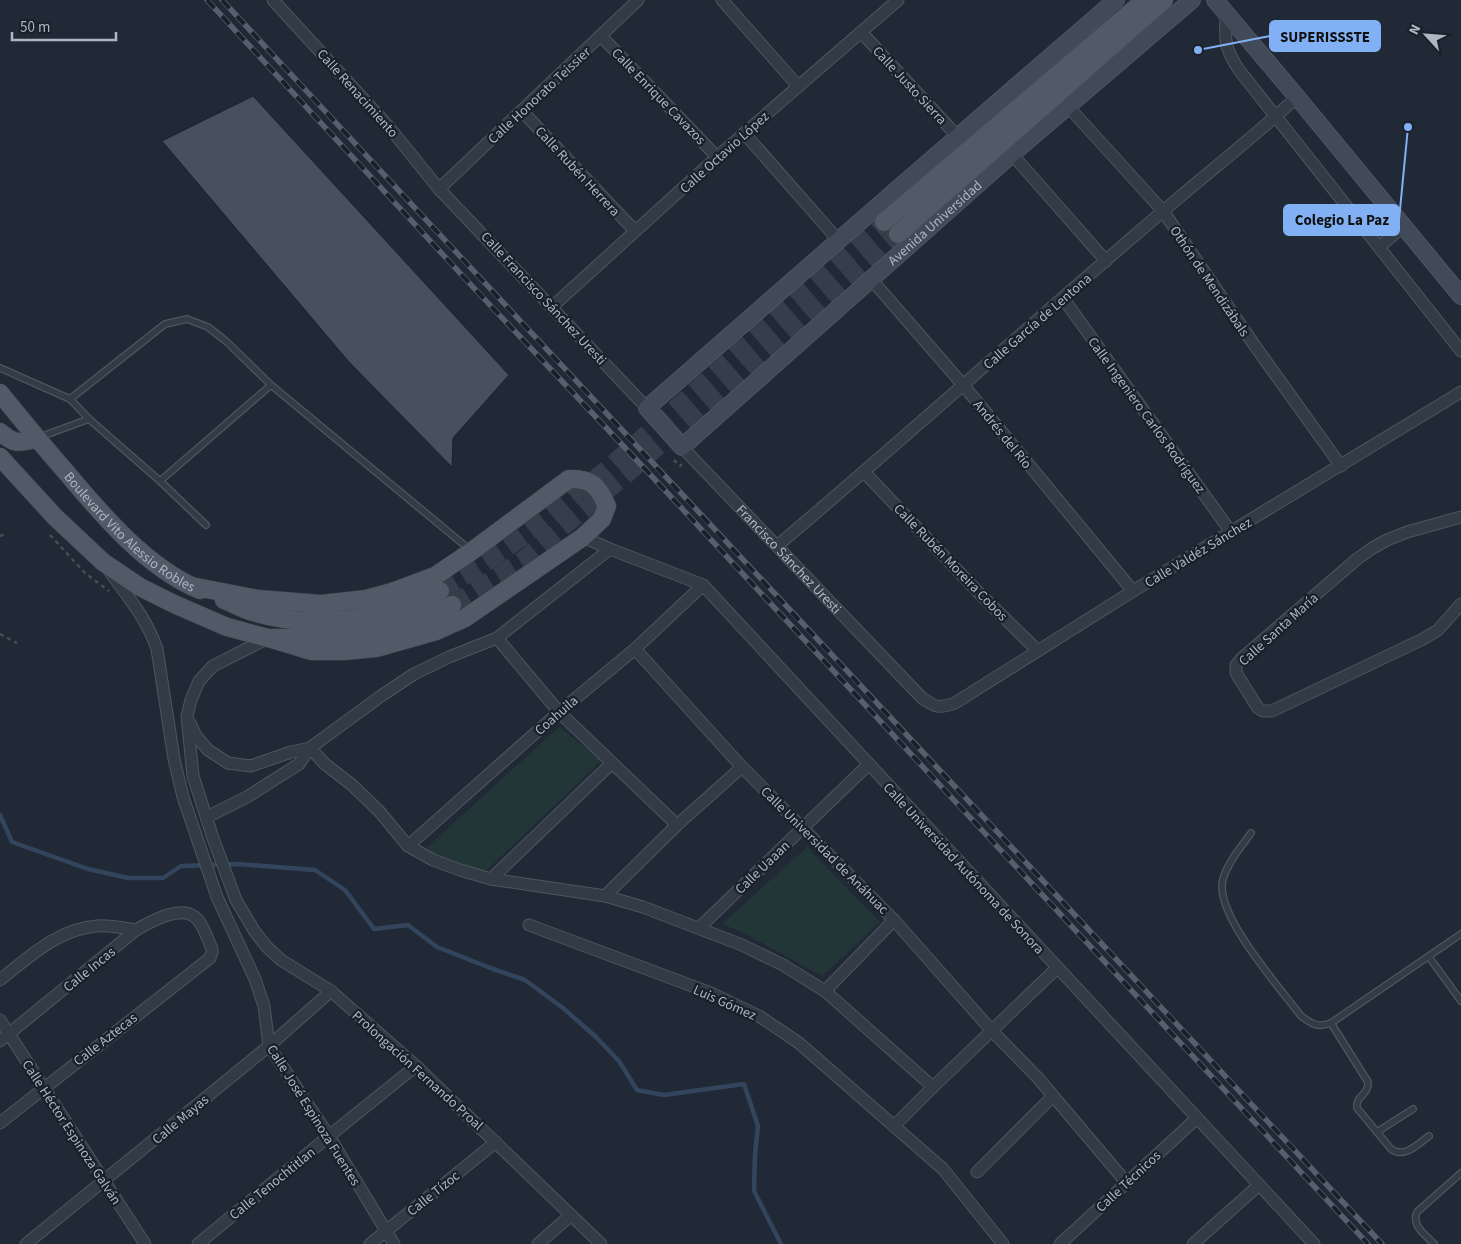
<svg xmlns="http://www.w3.org/2000/svg" width="1461" height="1244" font-family="'Source Sans 3',sans-serif">
	<style>
		.green { fill: #233637 }
		.lines { fill: none; stroke-linecap: round; stroke-linejoin: round }
		.stream { stroke: #33455c; stroke-width: 4.5 }
		.building { fill: #46505f; stroke: #1b222c }
		.primary-tunnel { stroke: #353e4a; stroke-width: 18; stroke-dasharray: 18 9; stroke-linecap: butt }
		.lane-casing { stroke: #4e5661; stroke-width: 8 }
		.street-casing { stroke: #4e5661; stroke-width: 13 }
		.secondary-casing { stroke: #4e5661; stroke-width: 18 }
		.primary-casing { stroke: #3d444f; stroke-width: 19 }
		.path { stroke: #3f5154; stroke-width: 2.5; stroke-dasharray: 4 4; stroke-linecap: butt }
		.lane { stroke: #333b46; stroke-width: 5.5 }
		.street { stroke: #333b46; stroke-width: 11 }
		.secondary { stroke: #414a59; stroke-width: 16 }
		.primary { stroke: #515a66; stroke-width: 18 }
		.rail-casing { stroke: #555f6d; stroke-width: 5.5 }
		.rail { stroke: #19202a; stroke-width: 4; stroke-dasharray: 11; stroke-linecap: butt }
		.labels { text-anchor: middle; stroke-width: 4.5; stroke-linejoin: round; paint-order: stroke }
		.street-label { font-size: 14px; fill: #adb6c3; stroke: #19202a }
		.leader { fill: none; stroke: #81b0f4; stroke-width: 2 }
		.callout-dot { fill: #81b0f4; stroke: #19202a; stroke-width: 2 }
		.callout { fill: #81b0f4; stroke: #81b0f4; stroke-width: 2 }
		.callout-label { font-size: 15px; text-anchor: middle; font-weight: bold; fill: #111 }
	</style>
	<rect width="100%" height="100%" fill="#202935"/>
	<g class="green">
		<path d="M559,727l43,33 -117,112 -62,-21z"/>
		<path d="M807,847l73,75 -58,54 -78,-43 -22,-9z"/>
	</g>
	<g class="lines">
		<path class="stream" d="M0,815l12,27 76,27 40,9h35l18,-12 56,-2 78,6 30,20 29,39 34,-4 29,22 56,22 32,11 38,28 33,29 23,24 18,29 27,5 80,-11 14,42 -3,28 -1,37 27,53"/>
	</g>
	<path class="building" d="M253,96l256,279 -56,63 -1,29 -103,-105 -187,-221z"/>
	<g class="lines">
		<g class="primary-tunnel">
			<path d="M440,591c87,-50 162,-117 236,-183 69,-62 139,-124 208,-186"/>
			<path d="M452,605l71,-45 105,-87 270,-239"/>
		</g>
		<g class="lane-casing">
			<g id="lane">
				<path d="M0,368l70,31 95,-75 22,-5 21,8 19,15 44,43 198,164"/>
				<path d="M70,399l19,20 71,62 111,-96"/>
				<path d="M40,437l49,-18"/>
				<path d="M160,481l46,44"/>
				<path d="M1251,833c-10,14 -23,29 -28,46 -10,34 57,109 78,137 11,8 16,12 30,7l130,-89"/>
				<path d="M1429,957l32,44"/>
				<path d="M1331,1023l37,59c1,13 -13,14 -11,26l34,41c13,10 27,-5 38,-13"/>
				<path d="M1377,1132l36,-23"/>
				<path d="M1434,1244c-9,-10 -23,-18 -17,-32l44,-39"/>
			</g>
		</g>
		<g class="street-casing">
			<g id="street">
				<path d="M273,0l116,127 50,62 208,219"/>
				<path d="M722,0l76,86"/>
				<path d="M1226,14c-1,27 -2,33 13,56l222,281"/>
				<path d="M861,32l97,105"/>
				<path d="M601,36l116,121"/>
				<path d="M1064,102l99,109 92,135 86,120"/>
				<path d="M522,111l113,120"/>
				<path d="M744,133l95,108"/>
				<path d="M1012,154l94,107"/>
				<path d="M439,189l199,-189"/>
				<path d="M1379,247l25,-21"/>
				<path d="M871,279l93,107 169,205"/>
				<path d="M1063,298l168,234"/>
				<path d="M553,306l164,-149 181,-157"/>
				<path id="s1" d="M682,447l240,251c13,9 17,11 33,5l178,-112 328,-199"/>
				<path d="M864,472l116,122 58,57"/>
				<path d="M1461,517l-54,15 -20,8 -16,9 -14,10 -115,99 -6,7v8l22,35 5,3h9l151,-72 15,-9 23,-26"/>
				<path d="M583,537l27,12 93,36 611,659"/>
				<path d="M777,546c130,-110 256,-224 385,-334 45,-39 92,-75 135,-115"/>
				<path d="M110,572c18,25 37,47 47,77l17,110 9,38 34,100 38,82 9,27 5,40 60,90 65,108"/>
				<path d="M268,638l-55,28 -14,15 -8,19 -4,16 6,60 20,62 23,62 19,32 12,15 14,13 50,31 85,75 185,178"/>
				<path d="M497,638l62,74 118,113"/>
				<path d="M635,649l107,118 152,153 98,111 46,47 88,104"/>
				<path d="M190,723l6,13 12,14 20,13 23,3 40,-14 19,-4 71,-52 33,-22 35,-17 48,-19 113,-89"/>
				<path d="M310,748l15,16 27,21 27,26 29,35 25,14 27,10 31,9 114,17 38,11 99,38 41,20 42,26 108,96"/>
				<path d="M207,817l40,-20 52,-33 11,-16"/>
				<path d="M408,846l151,-134 76,-63 68,-64"/>
				<path d="M491,879l121,-116"/>
				<path d="M605,896l72,-71 65,-58"/>
				<path d="M529,925l182,68 48,23 40,27 144,126 60,75"/>
				<path d="M699,928l170,-164"/>
				<path d="M0,980c29,-23 58,-51 97,-54 13,-1 26,2 39,4"/>
				<path d="M825,991l69,-71"/>
				<path d="M0,1020l145,224"/>
				<path d="M0,1041l136,-111c14,-8 48,-28 62,-10 6,7 10,20 14,29v3l-2,6 -210,165"/>
				<path d="M894,1126l39,-39 124,-119"/>
				<path d="M977,1172l76,-76"/>
				<path d="M26,1244l243,-198 62,-55"/>
				<path d="M198,1244l131,-108 87,-70"/>
				<path d="M370,1244l126,-102"/>
				<path d="M538,1244l32,-28"/>
				<path d="M1060,1244l137,-126"/>
				<path d="M1193,1244l66,-59"/>
			</g>
		</g>
		<g class="secondary-casing">
			<g id="secondary">
				<path id="s2" d="M1116,0l-214,185 -255,223 35,39 330,-293 180,-154"/>
				<path d="M1215,0l82,97 164,199"/>
			</g>
		</g>
		<g class="primary-casing">
			<g id="primary">
				<path d="M884,222l261,-222"/>
				<path d="M898,234l266,-234"/>
				<path id="s3" d="M0,393c22,27 43,53 66,79 36,43 81,96 134,118"/>
				<path d="M0,432c14,12 19,12 37,6"/>
				<path d="M0,457l55,60 48,45 37,25 34,17 53,23 41,11h61l38,-4 28,-6 33,-12 24,-11"/>
				<path d="M191,586l67,13 63,5 45,-5 26,-7 43,-16 37,-25 97,-72c23,-1 29,7 38,27l-5,13 -19,18 -118,81 -29,13 -60,17 -31,3h-34l-43,-13"/>
				<path d="M224,600c10,4 19,9 29,12 49,15 107,11 156,-7 11,-4 21,-10 31,-14"/>
			</g>
		</g>
		<g class="path">
			<path d="M674,460l6,6 2,-2"/>
			<path d="M50,535l35,38 24,18"/>
			<path d="M0,536l5,-2"/>
			<path d="M0,634l17,9"/>
		</g>
		<use href="#lane" class="lane"/>
		<use href="#street" class="street"/>
		<use href="#secondary" class="secondary"/>
		<use href="#primary" class="primary"/>
		<g class="rail-casing">
			<g id="rail">
				<path d="M207,0l265,286 174,184 722,774"/>
				<path d="M222,0c385,416 773,829 1160,1244"/>
			</g>
		</g>
		<use href="#rail" class="rail"/>
	</g>
	<g class="labels">
		<g class="street-label">
			<text transform="translate(910 85) rotate(47)" y="5">Calle Justo Sierra</text>
			<text transform="translate(358 93) rotate(48)" y="5">Calle Renacimiento</text>
			<text transform="translate(539 95) rotate(-43)" y="5">Calle Honorato Teissier</text>
			<text transform="translate(659 96) rotate(46)" y="5">Calle Enrique Cavazos</text>
			<text transform="translate(724 152) rotate(-42)" y="5">Calle Octavio López</text>
			<text transform="translate(578 171) rotate(47)" y="5">Calle Rubén Herrera</text>
			<text dy="5" stroke="none"><textPath href="#s2" startOffset="1012">Avenida Universidad</textPath></text>
			<text transform="translate(1210 281) rotate(56)" y="5">Othón de Mendizábals</text>
			<text transform="translate(544 298) rotate(47)" y="5">Calle Francisco Sánchez Uresti</text>
			<text transform="translate(1037 321) rotate(-41)" y="5">Calle García de Lentona</text>
			<text transform="translate(1147 415) rotate(54)" y="5">Calle Ingeniero Carlos Rodríguez</text>
			<text transform="translate(1003 434) rotate(51)" y="5">Andrés del Río</text>
			<text dy="5" stroke="none"><textPath href="#s3" startOffset="191">Boulevard Vito Alessio Robles</textPath></text>
			<text transform="translate(1198 552) rotate(-31)" y="5">Calle Valdéz Sánchez</text>
			<text dy="5" stroke="none"><textPath href="#s1" startOffset="155">Francisco Sánchez Uresti</textPath></text>
			<text transform="translate(951 562) rotate(46)" y="5">Calle Rubén Moreira Cobos</text>
			<text transform="translate(1278 629) rotate(-42)" y="5">Calle Santa María</text>
			<text transform="translate(556 715) rotate(-41)" y="5">Coahuila</text>
			<text transform="translate(825 850) rotate(45)" y="5">Calle Universidad de Anáhuac</text>
			<text transform="translate(762 867) rotate(-44)" y="5">Calle Uaaan</text>
			<text transform="translate(964 868) rotate(47)" y="5">Calle Universidad Autónoma de Sonora</text>
			<text transform="translate(89 969) rotate(-39)" y="5">Calle Incas</text>
			<text transform="translate(725 1002) rotate(24)" y="5">Luis Gómez</text>
			<text transform="translate(105 1039) rotate(-38)" y="5">Calle Aztecas</text>
			<text transform="translate(418 1070) rotate(42)" y="5">Prolongación Fernando Proal</text>
			<text transform="translate(314 1115) rotate(58)" y="5">Calle José Espinoza Fuentes</text>
			<text transform="translate(180 1119) rotate(-40)" y="5">Calle Mayas</text>
			<text transform="translate(72 1132) rotate(57)" y="5">Calle Héctor Espinoza Galván</text>
			<text transform="translate(1128 1181) rotate(-43)" y="5">Calle Técnicos</text>
			<text transform="translate(272 1183) rotate(-39)" y="5">Calle Tenochtitlan</text>
			<text transform="translate(433 1193) rotate(-39)" y="5">Calle Tízoc</text>
		</g>
	</g>
	<path class="leader" d="M1198 50L1270 36M1408 127L1399 220"/>
	<g class="callout-dot">
		<circle cx="1198" cy="50" r="5"/>
		<circle cx="1408" cy="127" r="5"/>
	</g>
	<g class="callout">
		<rect x="1270" y="21" width="110" height="30" rx="5"/>
		<rect x="1284" y="205" width="115" height="30" rx="5"/>
	</g>
	<g class="callout-label">
		<text x="1325" y="42">SUPERISSSTE</text>
		<text x="1342" y="225">Colegio La Paz</text>
	</g>
	<g transform="translate(1426 35) rotate(296)" stroke="#19202a" stroke-width="4" paint-order="stroke">
	<path d="M0-4L9 19L0 12L-9 19Z" fill="#adb6c3"/>
	<text y="-8" font-size="14" font-weight="bold" text-anchor="middle" fill="#adb6c3">N</text>
	</g>
	<path d="M12 32v8h104v-8" fill="none" stroke="#adb6c3" stroke-width="2.5"/>
	<text x="20" y="32" font-size="15" fill="#adb6c3" stroke="#19202a" stroke-width="4" paint-order="stroke">50 m</text>
</svg>
